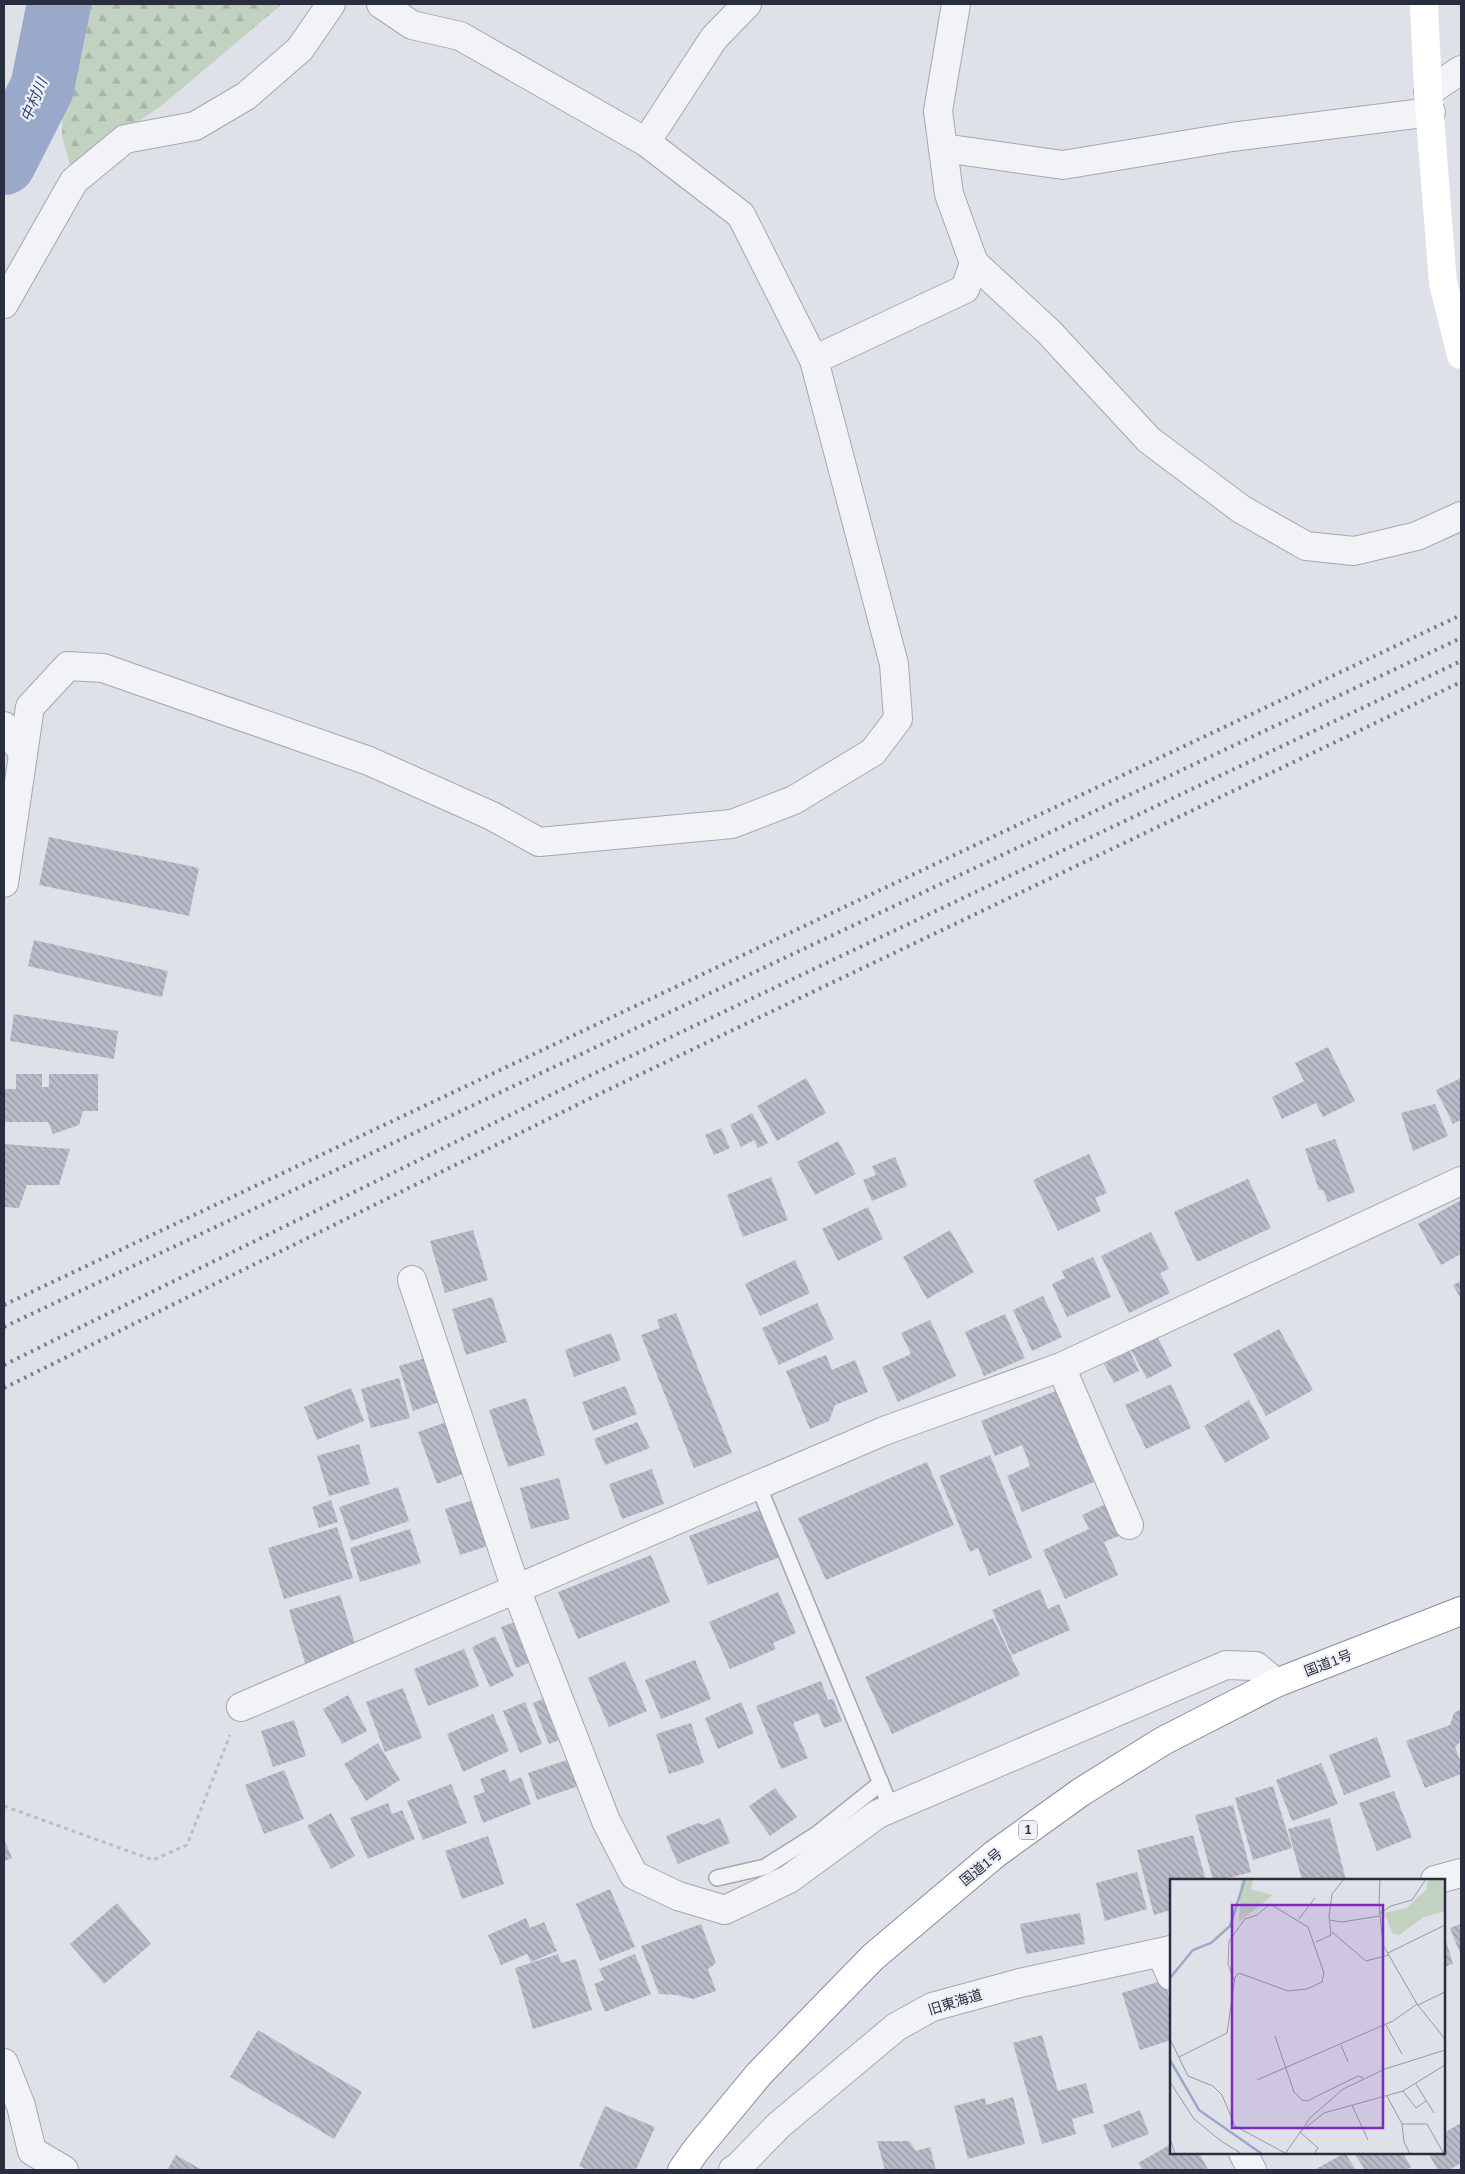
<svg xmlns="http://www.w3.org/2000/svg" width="1465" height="2174" font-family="Arial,'Noto Sans JP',sans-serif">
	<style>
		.forest { fill: url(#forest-firs) }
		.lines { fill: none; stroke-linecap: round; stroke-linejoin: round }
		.river { stroke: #9aa9c9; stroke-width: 64 }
		.building { fill: url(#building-back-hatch) }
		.lane-casing { stroke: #a4a7b2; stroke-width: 18 }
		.street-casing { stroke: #a4a7b2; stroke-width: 30 }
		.highway-casing { stroke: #868c9f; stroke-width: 30 }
		.path { stroke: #b9bcc4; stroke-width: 3; stroke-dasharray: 4 4; stroke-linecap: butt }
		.lane { stroke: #f2f3f7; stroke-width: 15 }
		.street { stroke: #f2f3f7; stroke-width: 28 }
		.secondary { stroke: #fff; stroke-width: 28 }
		.highway { stroke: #fff; stroke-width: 28 }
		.rail { stroke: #787e92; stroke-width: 4; stroke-dasharray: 2.5 5; stroke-linecap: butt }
		.labels { text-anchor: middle; stroke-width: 4.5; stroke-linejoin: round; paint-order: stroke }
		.shield { fill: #eff0f6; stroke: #646877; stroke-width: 1 }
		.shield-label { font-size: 12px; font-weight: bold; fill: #282d40 }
		.street-label { font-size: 14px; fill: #282d40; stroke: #eff0f6 }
		.water-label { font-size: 15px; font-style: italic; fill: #324474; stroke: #eff0f6 }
		.inset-river { fill: none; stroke: #9aa9c9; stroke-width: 2.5 }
		.inset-road { fill: none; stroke: #9699a5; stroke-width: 1 }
		.view { fill: #7b2cbf; fill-opacity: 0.15; stroke: #7b2cbf; stroke-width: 2.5 }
		.inset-edge { fill: none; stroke: #282d40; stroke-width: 2.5 }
	</style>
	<defs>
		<pattern id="forest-firs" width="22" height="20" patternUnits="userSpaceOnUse" patternTransform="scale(1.25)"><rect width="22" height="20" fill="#c2d2c0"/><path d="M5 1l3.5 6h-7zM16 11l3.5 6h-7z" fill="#a7b5a6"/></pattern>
		<pattern id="building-back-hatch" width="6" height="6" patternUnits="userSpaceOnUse" patternTransform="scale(1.25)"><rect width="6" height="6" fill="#b9bcc8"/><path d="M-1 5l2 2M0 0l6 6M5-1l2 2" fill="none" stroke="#9699a4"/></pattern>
	</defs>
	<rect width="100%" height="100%" fill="#dfe1e8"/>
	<path class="forest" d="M64,4h218l-122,103 -90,58 -8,-28z"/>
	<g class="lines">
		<path class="river" d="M4,163l38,-75 17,-84"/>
	</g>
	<g class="building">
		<path d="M49,837l150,31 -10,48 -150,-31z"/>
		<path d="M34,940l134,31 -6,26 -134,-31z"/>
		<path d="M14,1014l104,17 -4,28 -104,-18z"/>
		<path d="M1328,1047l27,54 -32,16 -7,-14 -34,16 -10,-22 32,-16 -9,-18z"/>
		<path d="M16,1074h26v13h7v-13h49v37h-15l-4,14 -26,9 -5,-12h-44v-33h12z"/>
		<path d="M806,1078l20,35 -49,28 -20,-35z"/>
		<path d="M1461,1078v42l-8,4 -17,-34z"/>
		<path d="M1435,1104l13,32 -35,15 -12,-38z"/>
		<path d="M752,1113l16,30 -10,5 -4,-8 -13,7 -11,-22z"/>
		<path d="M721,1128l9,20 -16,7 -9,-20z"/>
		<path d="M1335,1139l20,53 -27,10 -5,-12h-4l-14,-41z"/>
		<path d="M838,1141l18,33 -41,21 -18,-33z"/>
		<path d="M4,1144l66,5 -11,36h-32l-8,23 -15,-1z"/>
		<path d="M1089,1154l18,39 -12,5 6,13 -43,20 -25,-51z"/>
		<path d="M895,1157l12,29 -35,15 -9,-21 13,-5 -4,-9z"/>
		<path d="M771,1177l17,43 -45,17 -16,-42z"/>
		<path d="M1248,1179l23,49 -74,34 -23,-50z"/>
		<path d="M1461,1200v54l-20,11 -23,-41z"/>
		<path d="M868,1207l15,32 -45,22 -16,-32z"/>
		<path d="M473,1230l15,50 -43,13 -15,-52z"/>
		<path d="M950,1230l24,42 -47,27 -24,-42z"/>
		<path d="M1151,1232l18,37 -9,4 10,20 -41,20 -28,-57z"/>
		<path d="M1093,1257l18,40 -44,20 -15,-33 13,-6 -3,-7z"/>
		<path d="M795,1260l15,33 -50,23 -15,-32z"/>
		<path d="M1461,1281v18l-8,-14z"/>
		<path d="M1043,1296l19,41 -30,14 -19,-41z"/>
		<path d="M492,1297l15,45 -41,13 -14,-46z"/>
		<path d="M817,1303l17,36 -55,26 -17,-37z"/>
		<path d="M676,1313l56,140 -38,15 -53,-133 19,-7 -3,-8z"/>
		<path d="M1005,1314l20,44 -41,18 -19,-44z"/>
		<path d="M930,1320l26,56 -58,26 -16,-35 29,-13 -10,-21z"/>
		<path d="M1279,1329l34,61 -47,26 -33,-62z"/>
		<path d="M611,1333l10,27 -47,17 -9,-27z"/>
		<path d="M1157,1336l15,30 -25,13 -16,-29z"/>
		<path d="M1130,1351l9,20 -25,12 -10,-19z"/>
		<path d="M826,1355l6,15 23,-10 13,32 -33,13 -6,16 -19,8 -24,-58z"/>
		<path d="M428,1357l14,44 -29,10 -14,-45z"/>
		<path d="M399,1378l11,40 -39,10 -10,-39z"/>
		<path d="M1171,1384l20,44 -45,21 -21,-44z"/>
		<path d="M625,1386l12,28 -44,17 -11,-29z"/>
		<path d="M351,1388l13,33 -47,19 -13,-33z"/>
		<path d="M1063,1388l38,91 -79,33 -15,-36 23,-10 -8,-21 -27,11 -14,-35z"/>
		<path d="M526,1398l19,57 -37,12 -19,-57z"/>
		<path d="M1249,1400l21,38 -45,25 -21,-37z"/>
		<path d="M449,1421l19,51 -31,12 -19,-52z"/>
		<path d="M637,1422l13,26 -45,17 -11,-26z"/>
		<path d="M359,1444l11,40 -41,12 -12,-40z"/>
		<path d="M990,1455l42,103 -43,18 -11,-28 -8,4 -31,-76z"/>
		<path d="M927,1462l27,63 -128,55 -28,-62z"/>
		<path d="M652,1469l12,35 -42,15 -13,-35z"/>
		<path d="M559,1478l11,41 -39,10 -11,-41z"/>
		<path d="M398,1487l11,34 -58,20 -12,-34z"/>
		<path d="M479,1498l15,46 -34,11 -15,-46z"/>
		<path d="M331,1500l7,22 -19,6 -7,-21z"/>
		<path d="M1110,1502l14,32 -20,8 14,33 -53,24 -22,-49 46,-21 -7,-14z"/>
		<path d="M762,1509l18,48 -72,28 -19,-49z"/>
		<path d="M337,1527l16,51 -69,21 -16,-51z"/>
		<path d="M410,1529l11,34 -61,19 -10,-34z"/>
		<path d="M651,1555l19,47 -92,37 -20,-47z"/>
		<path d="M1040,1589l8,20 11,-5 11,26 -58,25 -20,-45z"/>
		<path d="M778,1592l18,41 -23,10 3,6 -46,20 -21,-47z"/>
		<path d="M340,1595l17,55 -51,16 -17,-56z"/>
		<path d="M993,1618l27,57 -128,59 -27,-57z"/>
		<path d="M521,1620l15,40 -20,8 -15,-41z"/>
		<path d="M495,1636l19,40 -24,11 -18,-40z"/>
		<path d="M464,1649l15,37 -51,20 -14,-37z"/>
		<path d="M695,1660l16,39 -50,20 -16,-39z"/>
		<path d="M625,1661l22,50 -38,16 -21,-49z"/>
		<path d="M821,1681l7,19 5,-1 9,22 -18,7 -6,-15 -25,10 15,35 -27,11 -25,-63z"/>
		<path d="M403,1688l19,50 -37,14 -19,-50z"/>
		<path d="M348,1695l19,36 -25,13 -19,-35z"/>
		<path d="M550,1696l17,41 -18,7 -16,-41z"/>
		<path d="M525,1702l17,42 -22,9 -17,-42z"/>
		<path d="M741,1702l13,31 -36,16 -13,-31z"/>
		<path d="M1461,1709v37l-1,-4 -5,5 6,15v12l-36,14 -19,-47 44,-16 4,-12z"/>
		<path d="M493,1714l16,37 -46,21 -16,-38z"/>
		<path d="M294,1720l12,36 -33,11 -12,-36z"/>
		<path d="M691,1723l13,40 -35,11 -13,-40z"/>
		<path d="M1377,1737l14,40 -47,18 -15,-40z"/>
		<path d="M378,1743l22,37 -34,21 -22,-37z"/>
		<path d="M573,1758l9,27 -45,15 -9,-27z"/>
		<path d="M1321,1763l17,41 -46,17 -16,-41z"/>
		<path d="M505,1769l5,13 11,-5 10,27 -48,19 -10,-27 12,-4 -5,-13z"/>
		<path d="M284,1770l20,49 -40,15 -19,-49z"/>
		<path d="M451,1784l16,39 -44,17 -16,-39z"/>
		<path d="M1273,1786l19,62 -39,12 -18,-62z"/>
		<path d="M775,1788l22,29 -27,19 -21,-30z"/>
		<path d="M1394,1791l18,46 -35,14 -18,-48z"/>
		<path d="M388,1803l4,11 10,-4 13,29 -47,20 -18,-41z"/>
		<path d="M1233,1805l18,67 -30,8h-8l-18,-65z"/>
		<path d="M331,1813l24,43 -24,13 -24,-43z"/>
		<path d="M720,1818l10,25 -52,21 -12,-28 32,-13 5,2z"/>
		<path d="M1330,1818l16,62h-44l-14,-51z"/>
		<path d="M1193,1835l13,45h-35v30l-17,5 -17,-65z"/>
		<path d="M488,1836l16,48 -42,15 -17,-48z"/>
		<path d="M4,1839l8,19 -8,3z"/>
		<path d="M1137,1872l10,37 -42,12 -9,-38z"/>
		<path d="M610,1889l25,58 -35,14 -24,-57z"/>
		<path d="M117,1903l34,41 -47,40 -34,-40z"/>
		<path d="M1080,1913l5,31 -59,10 -6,-30z"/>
		<path d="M526,1918l4,10 14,-6 13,29 -26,11 -4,-8 -26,11 -13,-30z"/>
		<path d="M701,1924l15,39 -8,6 8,22 -23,8 -16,-4 -18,-1 -18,-48z"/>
		<path d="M1461,1924v32l-11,-28z"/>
		<path d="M1444,1934l9,30 -9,3z"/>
		<path d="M558,1954l3,9 15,-4 16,51 -59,19 -18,-61z"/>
		<path d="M635,1954l16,40 -46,18 -11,-28 10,-4 -5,-11z"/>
		<path d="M1164,1980l7,23v37l-31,10 -18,-57z"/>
		<path d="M258,2030l104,62 -28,47 -104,-62z"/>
		<path d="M1042,2035l16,56 28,-8 8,30 -22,6 4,15 -34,10 -29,-101z"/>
		<path d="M1013,2097l12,47 -57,15 -14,-53 31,-8 1,7z"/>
		<path d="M605,2106l50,21 -19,43h-48l-9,-4z"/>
		<path d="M1140,2110l9,24 -37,14 -9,-23z"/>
		<path d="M1461,2123v40l-12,7h-11l-10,-17h16v-20z"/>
		<path d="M877,2141h32l7,10 14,-4 6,23h-51z"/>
		<path d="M1171,2144v9h28l9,16 -65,1 -5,-7z"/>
		<path d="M1345,2153l11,17h-42z"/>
		<path d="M1354,2153h49l8,14 -4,3h-42z"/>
		<path d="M176,2155l26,15h-35z"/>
	</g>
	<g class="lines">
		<g class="lane-casing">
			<g id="lane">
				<path d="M758,1485l133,323"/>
				<path d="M717,1878l48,-11 52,-33 64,-51"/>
			</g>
		</g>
		<g class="street-casing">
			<g id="street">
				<path d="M1428,92l33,-22"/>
				<path d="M646,142l68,-104 33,-34"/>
				<path d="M943,148l120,17 169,-28 199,-25"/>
				<path d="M974,263l75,69 100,108 92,69 65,37 48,5 63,-15 44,-20"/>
				<path d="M4,304l70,-123 51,-42 70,-13 51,-30 54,-47 31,-45"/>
				<path d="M814,360l151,-71 9,-26 -25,-69 -11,-83 18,-107"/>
				<path d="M4,726l19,27"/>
				<path d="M4,883l26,-176 38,-41 35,2 266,93 123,55 47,26 193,-18 62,-24 79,-48 25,-33 -4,-55 -80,-304 -73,-145 -95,-73 -186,-106 -48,-11 -31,-21"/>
				<path d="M412,1280l104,309 90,232 28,54 44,21 47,14 64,-31 89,-65 348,-149 30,1 20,17"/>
				<path d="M1061,1367l68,158"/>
				<path d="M241,1707l643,-276 177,-64 400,-186"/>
				<path d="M1435,1880l26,-7"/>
				<path d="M1161,1953l10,23"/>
				<path d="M4,2063l17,43 11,45 32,19"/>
				<path d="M1243,2153l9,17"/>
				<path d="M733,2170l4,-2 42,-43 117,-98 36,-20 88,-24 151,-33"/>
			</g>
		</g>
		<g class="highway-casing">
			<path id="highway" d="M682,2170l14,-20 63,-76 114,-117 122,-103 86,-62 82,-51 113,-58 185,-72"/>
		</g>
		<path class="path" d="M4,1806l149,54 34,-15 43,-110"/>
		<use href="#lane" class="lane"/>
		<use href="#street" class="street"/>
		<path class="secondary" d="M1424,4l4,88 15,191 18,72"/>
		<use href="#highway" class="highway"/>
		<g class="rail">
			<path d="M4,1305l1457,-690"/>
			<path d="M4,1327l1457,-689"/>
			<path d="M4,1365l587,-290 870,-414"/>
			<path d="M4,1388l593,-293 864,-413"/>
		</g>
	</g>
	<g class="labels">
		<rect class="shield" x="1019" y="1820.5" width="18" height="19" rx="4"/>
		<g class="shield-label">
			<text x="1028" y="1834">1</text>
		</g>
		<g class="street-label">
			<text transform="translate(1328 1663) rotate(-21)" y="5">国道1号</text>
			<text transform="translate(981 1867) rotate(-39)" y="5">国道1号</text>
			<text transform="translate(955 2002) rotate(-17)" y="5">旧東海道</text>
		</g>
		<g class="water-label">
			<text transform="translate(34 100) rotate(-67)" y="5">中村川</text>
		</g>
	</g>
	<g transform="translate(1170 1879)">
		<rect width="275" height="275" fill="#dfe1e8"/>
		<path d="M71,0h13l-4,10 23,6 -34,27zM258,0h17v32l-21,6 -25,18 -6,-1 -9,-21 22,-5 20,-18z" fill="#c2d2c0"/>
		<path class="inset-river" d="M0,99l23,-28 18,-7 19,-17 15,-47M0,181l29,50 63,44"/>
		<path class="inset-road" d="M210,0l-1,25 4,41 34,59 28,35M209,35l12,-8 21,-6 14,-21M129,40l16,-21M159,41l13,2 37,-6M162,53l34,29 23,-6M146,63l15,-7 -2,-19 3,-22 12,-15M218,74l57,-28M248,126l27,-13M216,146l16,29M105,157l19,56 8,8 5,1 51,-25 5,2M0,160l18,37 25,10 9,9 13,31 50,27M171,166l7,17M9,178l48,-24 8,-56 4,-4 49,18 19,-2 15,-7 2,-9 -16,-46 -38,-23 -13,11 -12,4 -16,22 -1,23 7,18M87,201l136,-59 24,-17M0,203l24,37 27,22 21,13M246,205l18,29M233,212l13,17 10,-7M217,217l15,28 2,18 6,12M182,226l16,35M232,245h25l17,30M0,259l5,16M115,275l25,-36 33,-29 42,-20 60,-19M144,275l4,-6 -18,-16 24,-19 79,-22 42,-26"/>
		<path class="view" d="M62,26h151v223h-151z"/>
		<rect width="275" height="275" class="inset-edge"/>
	</g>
	<rect width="1465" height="2174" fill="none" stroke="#282d40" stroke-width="10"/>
</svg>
